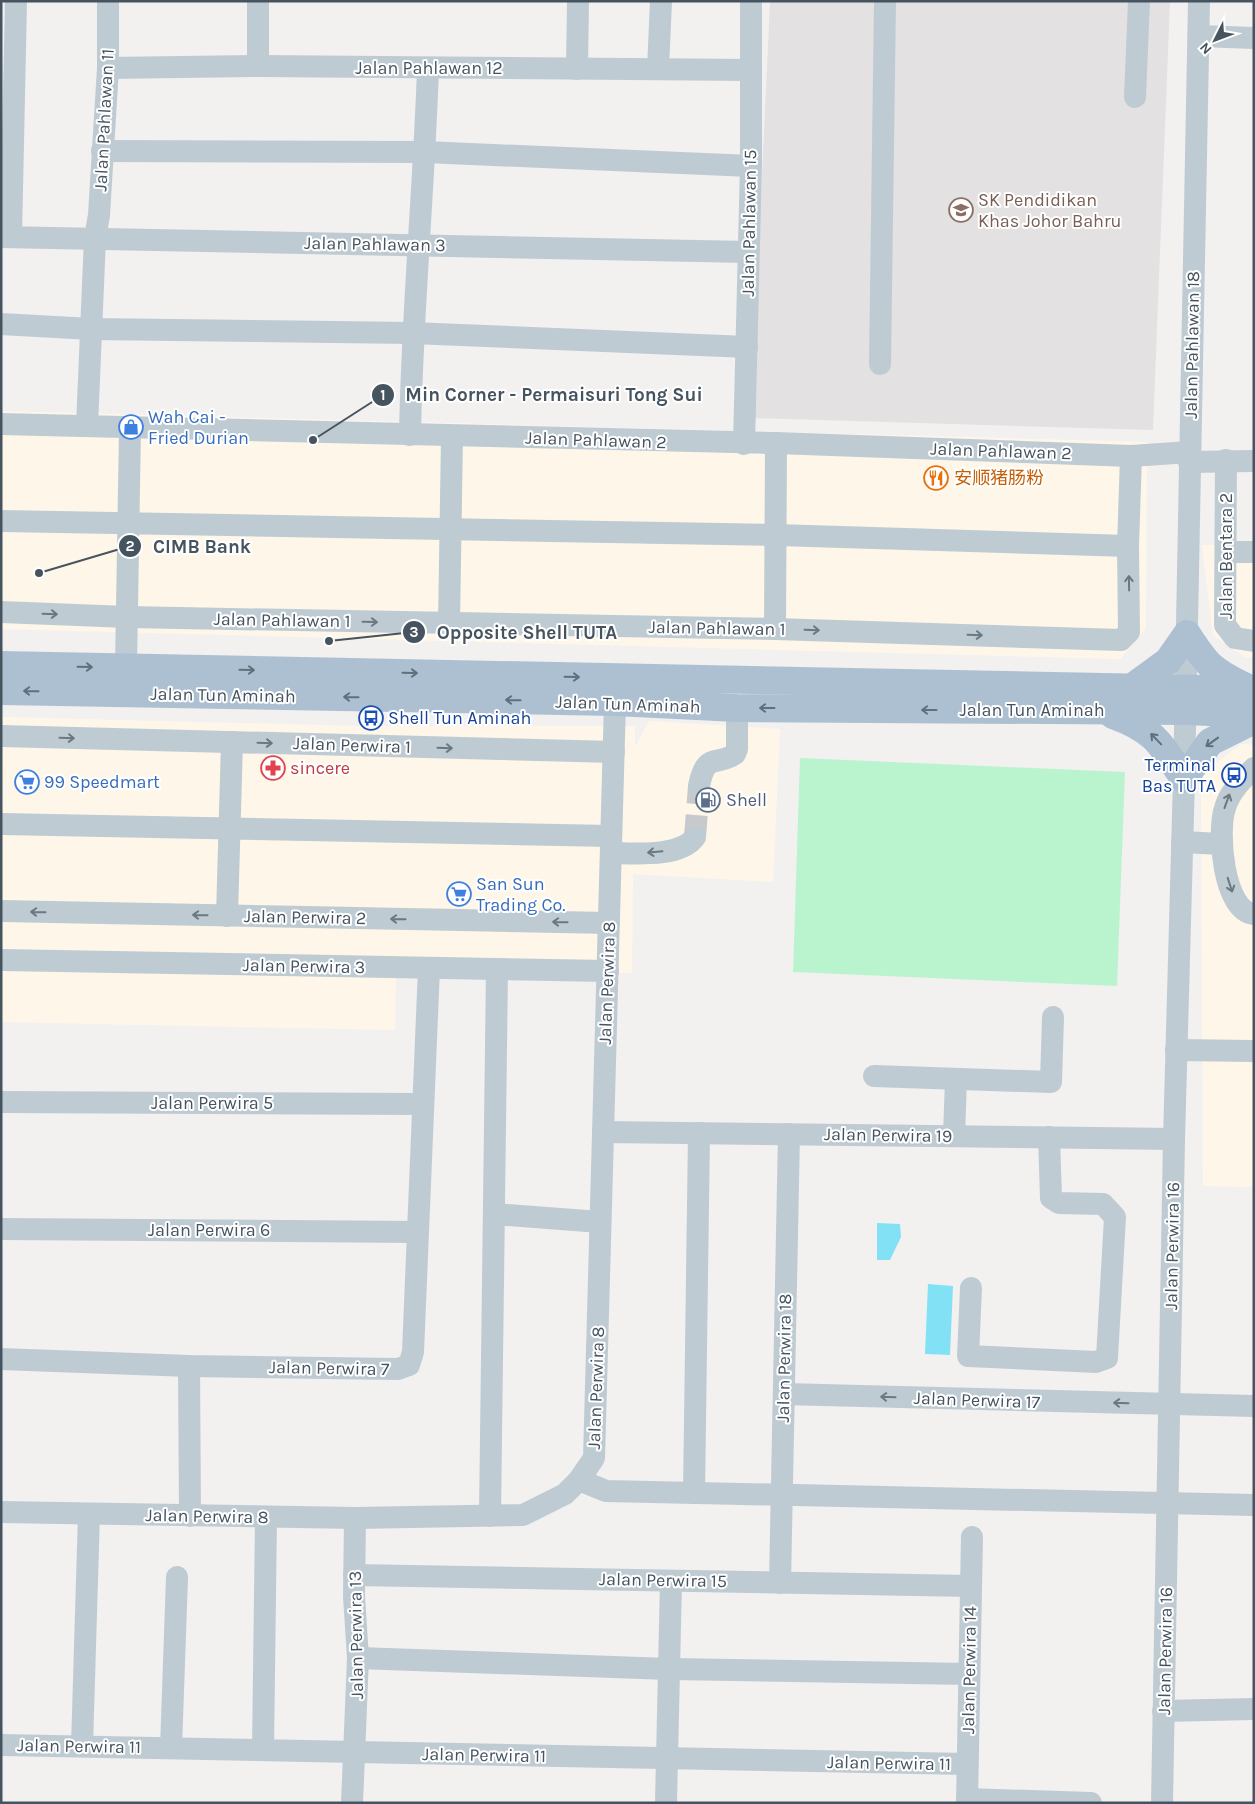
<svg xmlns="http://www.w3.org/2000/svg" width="1255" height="1804" font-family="Karla,'Noto Sans SC',sans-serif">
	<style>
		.commercial { fill: #fef7e9 }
		.education { fill: #e4e1e2 }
		.green { fill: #baf4cf }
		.water { fill: #83e1f6 }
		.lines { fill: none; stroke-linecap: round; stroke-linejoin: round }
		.minor-tunnel { stroke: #c8c9cc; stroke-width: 22; stroke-dasharray: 22 11; stroke-linecap: butt }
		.minor { stroke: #bfcbd3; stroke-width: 22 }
		.major { stroke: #adc0d2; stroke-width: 28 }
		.oneway { stroke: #6a7882 }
		.oneway2 { stroke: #606f7c }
		.labels { text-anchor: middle; stroke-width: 4; stroke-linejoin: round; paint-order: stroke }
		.street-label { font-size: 18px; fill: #465460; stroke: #fff }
		.education-label { font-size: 18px; fill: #785e54; stroke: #fff; text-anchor: start }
		.shop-label { font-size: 18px; fill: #366cbe; stroke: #fff; text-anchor: start }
		.food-label { font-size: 18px; fill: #c56008; stroke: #fff; text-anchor: start }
		.transit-label { font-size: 18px; fill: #164399; stroke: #fff; text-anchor: start }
		.health-label { font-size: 18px; fill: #be3a42; stroke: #fff; text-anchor: start }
		.service-label { font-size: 18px; fill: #4e5e75; stroke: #fff; text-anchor: start }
		.leader { fill: none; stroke: #465460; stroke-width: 2 }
		.callout-dot { fill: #465460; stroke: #fff; stroke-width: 2 }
		.mark-label { font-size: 15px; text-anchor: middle; font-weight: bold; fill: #fff }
		.callout-label { font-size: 19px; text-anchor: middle; font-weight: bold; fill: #465460; stroke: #fff; stroke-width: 4; stroke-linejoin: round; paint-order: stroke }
	</style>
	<rect width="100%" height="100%" fill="#f3f0f0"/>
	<g class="commercial">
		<path d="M1,411l1146,31 -1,186 -26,31 -1119,-30z"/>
		<path d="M1202,545l52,1v111h-9l-32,-22z"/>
		<path d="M1,717l358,9h276v21l14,-26 131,8 -7,153 -140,-8 -1,99 -236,-5 -1,62 -394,-8z"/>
		<path d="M1241,744l13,1v442l-51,-1 -2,-411z"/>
	</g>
	<path class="education" d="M770,1h400l-17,429 -402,-12z"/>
	<path class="green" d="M800,758l325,14 -8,214 -324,-14z"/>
	<g class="water">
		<path d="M877,1223l23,1 1,13 -11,23h-13z"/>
		<path d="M928,1284l25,2 -3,69 -25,-1z"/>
	</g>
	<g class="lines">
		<path class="minor-tunnel" d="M695,837l4,-51"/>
		<g class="minor">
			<path d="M1199,36l55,2"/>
			<path d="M258,66v-65"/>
			<path d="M108,68l150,-2 492,4"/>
			<path d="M577,69l1,-68"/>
			<path d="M658,69l3,-68"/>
			<path d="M1135,97l4,-96"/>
			<path d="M102,151l323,1 326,14"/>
			<path d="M1,237l747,15"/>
			<path d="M11,237l5,-236"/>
			<path d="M1,324l90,5 321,4 335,14"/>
			<path d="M880,364l5,-363"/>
			<path d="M1,424l775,19 355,13 59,-4"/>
			<path d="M87,426l8,-188 4,-23 9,-147v-67"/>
			<path d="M410,435c2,-123 14,-245 18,-367"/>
			<path d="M744,444l7,-278v-165"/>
			<path d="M1226,460l-1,165 10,13 19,3"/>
			<path d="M1189,462l65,-1"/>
			<path d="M1,521l776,14 351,11"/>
			<path d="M1226,552h28"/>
			<path d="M1,612l126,5 648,12 346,11 8,-8 -1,-86 3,-90"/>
			<path d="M449,624l3,-188"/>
			<path d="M775,629l1,-186"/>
			<path d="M126,668l4,-240"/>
			<path d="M1,736l613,16"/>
			<path d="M1254,768c-12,12 -24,23 -29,40 -8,23 -2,103 29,106"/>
			<path d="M699,786c7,-35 17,-19 36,-32l2,-5v-41"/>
			<path d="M1,824l610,12"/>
			<path d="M1182,842l39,2"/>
			<path d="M611,853c22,0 69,5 84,-16"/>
			<path d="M1,911l608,12"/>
			<path d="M227,916l5,-174"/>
			<path d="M1,960l607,11"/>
			<path d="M1176,1050l78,1"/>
			<path d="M874,1076l177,6 2,-65"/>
			<path d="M1,1102l422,2"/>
			<path d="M603,1132l571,7"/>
			<path d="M954,1136l2,-57"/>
			<path d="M494,1214l106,8"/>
			<path d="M1,1229l416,3"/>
			<path d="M971,1288l-3,68 128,6 11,-4 8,-141 -12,-13 -44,-1 -8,-5 -2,-61"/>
			<path d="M1,1359l188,7 209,3 11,-4 4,-13 16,-384"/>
			<path d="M189,1366l1,150"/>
			<path d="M784,1394l470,12"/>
			<path d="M579,1480l27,11 648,14"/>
			<path d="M694,1493l5,-360"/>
			<path d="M1,1512l354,6 168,-3 42,-21 14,-14 15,-22 21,-756"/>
			<path d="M490,1516l7,-547"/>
			<path d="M354,1575l617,11"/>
			<path d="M780,1583l9,-449"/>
			<path d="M358,1658l311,11 300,5"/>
			<path d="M1163,1711l91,-2"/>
			<path d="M1,1745l966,19"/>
			<path d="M82,1746l7,-232"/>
			<path d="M171,1748l6,-171"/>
			<path d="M263,1750l3,-233"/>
			<path d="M967,1799l124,4"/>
			<path d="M352,1803l6,-145 -4,-62 1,-78"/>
			<path d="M666,1803l5,-222"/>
			<path d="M967,1803l5,-266"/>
			<path d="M1162,1803l12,-664 10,-360 15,-778"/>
		</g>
		<g class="major">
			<path d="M1,665l1253,25"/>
			<path d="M1131,688l37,-27 19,-27c20,31 25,37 59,53"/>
			<path d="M1,691l614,11 122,6 449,3 68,3"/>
			<path d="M1113,715c42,15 48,29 71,64l26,-37 44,-22"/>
		</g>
	</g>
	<defs><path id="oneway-shaft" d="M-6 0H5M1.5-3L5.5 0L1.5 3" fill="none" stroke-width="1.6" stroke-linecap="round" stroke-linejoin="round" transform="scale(1.25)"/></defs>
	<g class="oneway">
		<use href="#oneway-shaft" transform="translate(1129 583) rotate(-91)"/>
		<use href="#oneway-shaft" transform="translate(50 614) rotate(2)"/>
		<use href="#oneway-shaft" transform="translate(370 622) rotate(1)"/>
		<use href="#oneway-shaft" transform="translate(812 630) rotate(2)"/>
		<use href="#oneway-shaft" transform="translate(975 635) rotate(2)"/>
		<use href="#oneway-shaft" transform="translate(67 738) rotate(2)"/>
		<use href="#oneway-shaft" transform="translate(265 743) rotate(2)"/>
		<use href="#oneway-shaft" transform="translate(445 748) rotate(2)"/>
		<use href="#oneway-shaft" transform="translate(1227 801) rotate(-70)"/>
		<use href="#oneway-shaft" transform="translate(655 852) rotate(175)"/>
		<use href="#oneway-shaft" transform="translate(1230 885) rotate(72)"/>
		<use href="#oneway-shaft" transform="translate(38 912) rotate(-179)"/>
		<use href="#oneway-shaft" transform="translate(200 915) rotate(-179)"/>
		<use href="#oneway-shaft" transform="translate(398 919) rotate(-179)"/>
		<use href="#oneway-shaft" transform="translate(560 922) rotate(-179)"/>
		<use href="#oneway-shaft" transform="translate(888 1397) rotate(-178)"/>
		<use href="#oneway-shaft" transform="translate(1121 1403) rotate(-178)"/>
	</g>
	<g class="oneway2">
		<use href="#oneway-shaft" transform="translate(85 667) rotate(1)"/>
		<use href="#oneway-shaft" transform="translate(247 670) rotate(1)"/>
		<use href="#oneway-shaft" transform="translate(410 673) rotate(1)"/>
		<use href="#oneway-shaft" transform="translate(572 677) rotate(1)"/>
		<use href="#oneway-shaft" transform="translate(31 691) rotate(-179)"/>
		<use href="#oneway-shaft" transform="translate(351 697) rotate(-179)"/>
		<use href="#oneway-shaft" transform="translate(513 700) rotate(-179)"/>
		<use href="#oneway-shaft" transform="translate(767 708) rotate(-180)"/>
		<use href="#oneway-shaft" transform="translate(929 710) rotate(-180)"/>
		<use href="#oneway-shaft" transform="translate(1156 739) rotate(-134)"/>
		<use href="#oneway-shaft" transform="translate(1212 742) rotate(144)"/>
	</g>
	<defs>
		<g id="school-ring" transform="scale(1.25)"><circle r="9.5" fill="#fff" stroke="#8d6e63" stroke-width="1.5"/><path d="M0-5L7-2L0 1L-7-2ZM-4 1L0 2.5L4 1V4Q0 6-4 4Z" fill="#8d6e63"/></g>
		<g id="shop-ring" transform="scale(1.25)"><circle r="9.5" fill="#fff" stroke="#3f7fe0" stroke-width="1.5"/><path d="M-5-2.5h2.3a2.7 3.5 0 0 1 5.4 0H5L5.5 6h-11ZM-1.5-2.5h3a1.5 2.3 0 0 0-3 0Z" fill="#3f7fe0"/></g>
		<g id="restaurant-ring" transform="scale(1.25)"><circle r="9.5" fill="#fff" stroke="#e8710a" stroke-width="1.5"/><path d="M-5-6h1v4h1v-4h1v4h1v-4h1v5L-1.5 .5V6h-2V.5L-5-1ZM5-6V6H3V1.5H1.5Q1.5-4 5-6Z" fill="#e8710a"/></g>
		<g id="bus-ring" transform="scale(1.25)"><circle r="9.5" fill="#fff" stroke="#1a4fb4" stroke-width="1.5"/><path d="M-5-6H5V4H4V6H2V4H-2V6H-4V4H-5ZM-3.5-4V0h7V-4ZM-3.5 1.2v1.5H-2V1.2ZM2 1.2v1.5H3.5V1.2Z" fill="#1a4fb4"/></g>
		<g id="pharmacy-ring" transform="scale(1.25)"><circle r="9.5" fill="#fff" stroke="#e0444e" stroke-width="1.5"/><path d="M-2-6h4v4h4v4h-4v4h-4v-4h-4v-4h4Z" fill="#e0444e"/></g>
		<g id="supermarket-ring" transform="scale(1.25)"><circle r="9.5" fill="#fff" stroke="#3f7fe0" stroke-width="1.5"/><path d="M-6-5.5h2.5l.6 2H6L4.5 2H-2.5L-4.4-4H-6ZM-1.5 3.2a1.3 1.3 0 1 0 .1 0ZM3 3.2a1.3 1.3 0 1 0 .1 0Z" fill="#3f7fe0"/></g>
		<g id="fuel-ring" transform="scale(1.25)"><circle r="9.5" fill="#fff" stroke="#5c6f8a" stroke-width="1.5"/><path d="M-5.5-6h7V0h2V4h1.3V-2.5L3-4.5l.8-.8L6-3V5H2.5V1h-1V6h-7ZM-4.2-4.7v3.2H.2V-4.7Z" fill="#5c6f8a"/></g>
	</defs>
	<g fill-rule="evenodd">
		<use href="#school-ring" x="961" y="210"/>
		<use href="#shop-ring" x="131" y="427"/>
		<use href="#restaurant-ring" x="936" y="478"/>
		<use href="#bus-ring" x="371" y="718"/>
		<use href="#pharmacy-ring" x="273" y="768"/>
		<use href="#bus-ring" x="1234" y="775"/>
		<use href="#supermarket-ring" x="27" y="782"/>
		<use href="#fuel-ring" x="708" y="800"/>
		<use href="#supermarket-ring" x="459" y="894"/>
	</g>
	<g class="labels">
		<g class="street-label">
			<text x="429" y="74">Jalan Pahlawan 12</text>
			<text transform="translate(104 120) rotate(-87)" y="6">Jalan Pahlawan 11</text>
			<text transform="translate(749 223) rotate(-89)" y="6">Jalan Pahlawan 15</text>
			<text transform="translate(375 244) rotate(1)" y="6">Jalan Pahlawan 3</text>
			<text transform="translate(1192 345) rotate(-89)" y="6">Jalan Pahlawan 18</text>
			<text transform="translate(596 440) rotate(2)" y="6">Jalan Pahlawan 2</text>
			<text transform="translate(1001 451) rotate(2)" y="6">Jalan Pahlawan 2</text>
			<text transform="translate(1226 556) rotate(-90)" y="6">Jalan Bentara 2</text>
			<text transform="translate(282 620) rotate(1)" y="6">Jalan Pahlawan 1</text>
			<text transform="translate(717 628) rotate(1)" y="6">Jalan Pahlawan 1</text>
			<text transform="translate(223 695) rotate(1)" y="6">Jalan Tun Aminah</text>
			<text transform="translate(628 704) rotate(2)" y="6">Jalan Tun Aminah</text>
			<text x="1032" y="716">Jalan Tun Aminah</text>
			<text transform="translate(352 745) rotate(2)" y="6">Jalan Perwira 1</text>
			<text transform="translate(305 917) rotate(1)" y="6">Jalan Perwira 2</text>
			<text transform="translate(304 966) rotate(1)" y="6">Jalan Perwira 3</text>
			<text transform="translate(607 983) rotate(-88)" y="6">Jalan Perwira 8</text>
			<text x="212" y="1109">Jalan Perwira 5</text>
			<text transform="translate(888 1135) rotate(1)" y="6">Jalan Perwira 19</text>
			<text x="209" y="1236">Jalan Perwira 6</text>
			<text transform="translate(1172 1246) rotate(-89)" y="6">Jalan Perwira 16</text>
			<text transform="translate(784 1358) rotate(-89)" y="6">Jalan Perwira 18</text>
			<text transform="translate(329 1368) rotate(1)" y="6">Jalan Perwira 7</text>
			<text transform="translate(596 1388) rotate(-88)" y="6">Jalan Perwira 8</text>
			<text transform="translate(977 1400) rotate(2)" y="6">Jalan Perwira 17</text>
			<text transform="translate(207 1516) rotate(1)" y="6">Jalan Perwira 8</text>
			<text transform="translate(663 1580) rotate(1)" y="6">Jalan Perwira 15</text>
			<text transform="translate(356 1635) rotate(-91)" y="6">Jalan Perwira 13</text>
			<text transform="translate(1165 1651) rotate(-89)" y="6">Jalan Perwira 16</text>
			<text transform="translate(969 1670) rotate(-89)" y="6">Jalan Perwira 14</text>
			<text transform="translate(79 1746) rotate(1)" y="6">Jalan Perwira 11</text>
			<text transform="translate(484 1755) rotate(1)" y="6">Jalan Perwira 11</text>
			<text transform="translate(889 1763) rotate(1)" y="6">Jalan Perwira 11</text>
		</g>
		<g class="education-label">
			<text x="978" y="206">SK Pendidikan<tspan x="978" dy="21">Khas Johor Bahru</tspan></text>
		</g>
		<g class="shop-label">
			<text x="148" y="423">Wah Cai -<tspan x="148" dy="21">Fried Durian</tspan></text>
			<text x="44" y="788">99 Speedmart</text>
			<text x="476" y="890">San Sun<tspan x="476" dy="21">Trading Co.</tspan></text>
		</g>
		<g class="food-label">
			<text x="954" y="484">安顺猪肠粉</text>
		</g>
		<g class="transit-label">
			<text x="388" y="724">Shell Tun Aminah</text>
			<text x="1216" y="771" text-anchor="end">Terminal<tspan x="1216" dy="21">Bas TUTA</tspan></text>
		</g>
		<g class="health-label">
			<text x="290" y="774">sincere</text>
		</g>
		<g class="service-label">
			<text x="726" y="806">Shell</text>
		</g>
	</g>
	<path class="leader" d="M313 440L383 395M39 573L130 546M329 641L414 632"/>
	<g class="callout-dot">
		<circle cx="313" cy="440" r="5"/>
		<circle cx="39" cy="573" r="5"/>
		<circle cx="329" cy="641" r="5"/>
		<circle cx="383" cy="395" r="12"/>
		<circle cx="130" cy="546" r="12"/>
		<circle cx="414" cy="632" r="12"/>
	</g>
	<g class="mark-label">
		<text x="383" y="400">1</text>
		<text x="130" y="551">2</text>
		<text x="414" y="637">3</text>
	</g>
	<g class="callout-label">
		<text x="554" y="401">Min Corner - Permaisuri Tong Sui</text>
		<text x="202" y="553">CIMB Bank</text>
		<text x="527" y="639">Opposite Shell TUTA</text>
	</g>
	<rect width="1255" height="1804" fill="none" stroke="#465460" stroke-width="5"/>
	<g transform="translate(1215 40) rotate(228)" stroke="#ffffff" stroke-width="4" paint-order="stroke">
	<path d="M0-4L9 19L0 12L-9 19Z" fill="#465460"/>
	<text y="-8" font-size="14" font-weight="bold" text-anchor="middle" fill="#465460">N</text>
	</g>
</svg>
